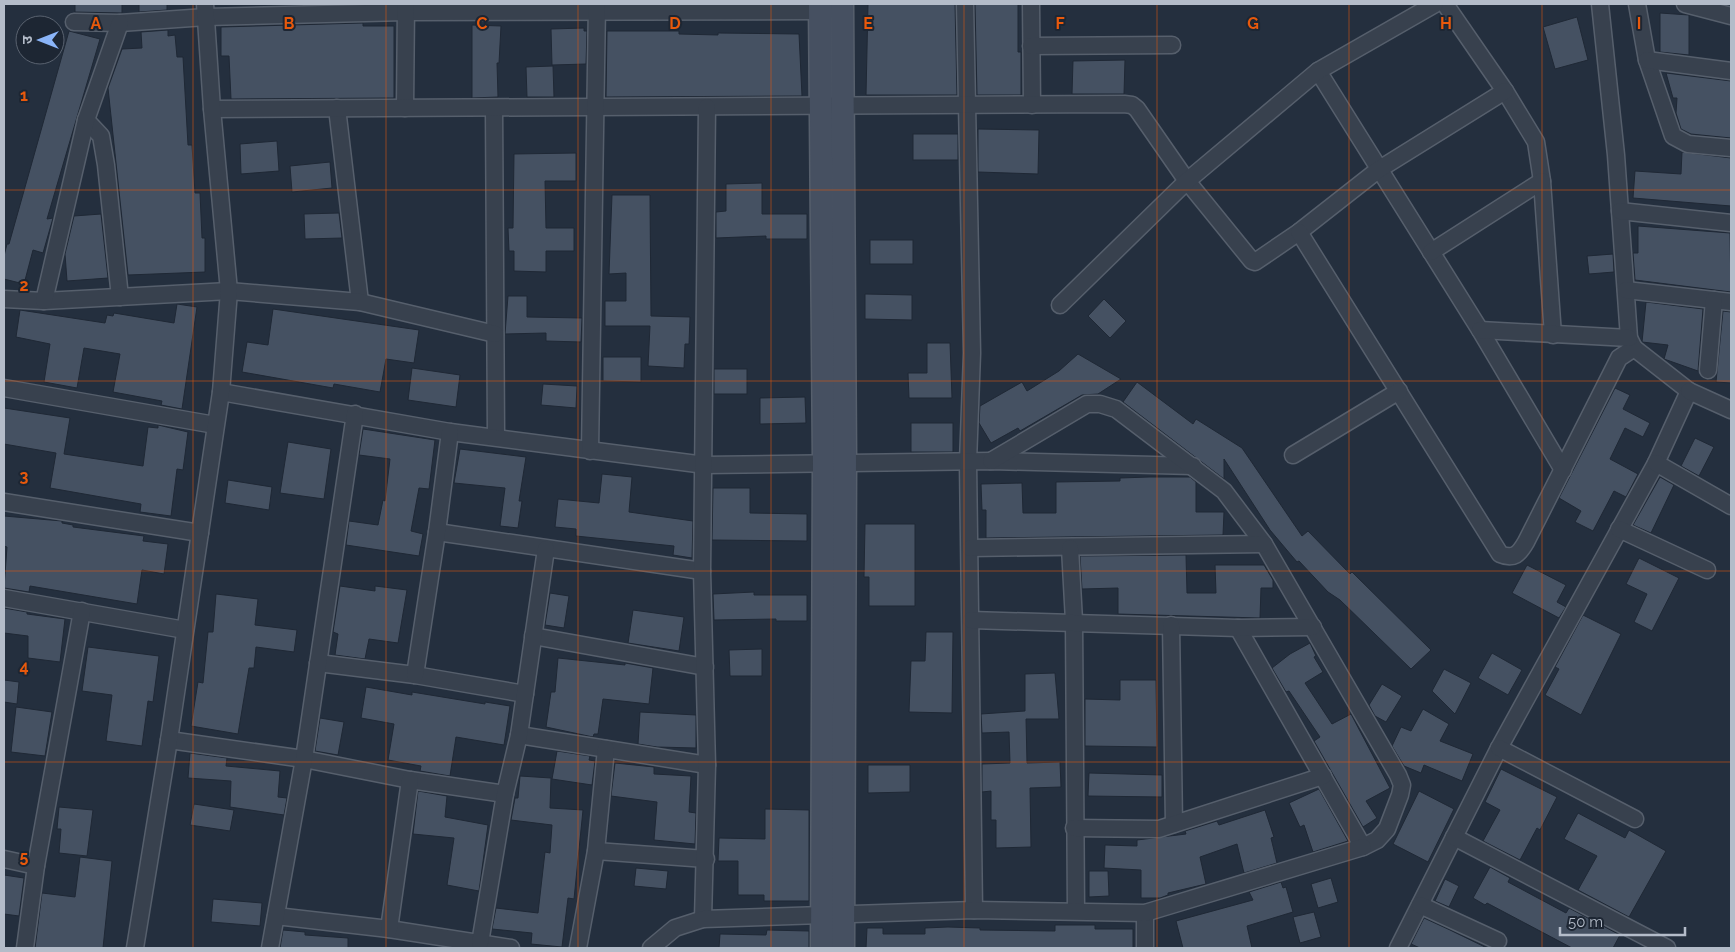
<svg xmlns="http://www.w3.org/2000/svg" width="1735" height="952" font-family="Raleway,'Noto Sans Devanagari',sans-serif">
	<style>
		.building { fill: #455162; stroke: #1f2835 }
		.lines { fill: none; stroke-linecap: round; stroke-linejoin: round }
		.street-casing { stroke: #565f6c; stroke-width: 19 }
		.secondary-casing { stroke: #565f6c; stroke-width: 25 }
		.street { stroke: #38414e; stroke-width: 16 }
		.secondary { stroke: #465061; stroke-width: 22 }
		.grid { fill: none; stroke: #e8590c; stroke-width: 1; stroke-opacity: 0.55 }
		.grid-label { font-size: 16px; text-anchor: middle; font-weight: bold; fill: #e8590c; stroke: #1d2633; stroke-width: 4; stroke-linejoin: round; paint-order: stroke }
	</style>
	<rect width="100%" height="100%" fill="#242f3e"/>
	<g class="building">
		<path d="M75,4h47v9l-47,-1z"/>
		<path d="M139,4h28v6l-28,2z"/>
		<path d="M868,4h87l2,91h-91z"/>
		<path d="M975,4h43v48h3v43h-44z"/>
		<path d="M1660,13l29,2v40l-29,-3z"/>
		<path d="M1577,17l11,43 -33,9 -12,-42z"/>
		<path d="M363,23v3h31v72l-163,1 -2,-43h-8v-29z"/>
		<path d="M472,25l29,1 -2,37h-2l1,34 -26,1z"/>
		<path d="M584,28v3h3l-1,33 -34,1 -1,-36z"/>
		<path d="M168,30v6l7,-1 2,22h6l5,88h4l3,48h5l2,45h3v34l-77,3 -20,-187 14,-39 20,-1 -1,-16z"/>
		<path d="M69,31l31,8 -53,180 6,-1 -10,35 -10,-3 -9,34 -20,-5v-23l3,-12h2z"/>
		<path d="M607,31h72v3l39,1v-2l81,1 3,62 -196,1z"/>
		<path d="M1125,60l-1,34h-52l1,-33z"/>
		<path d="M553,66l1,31h-27l-1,-30z"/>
		<path d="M1666,73l65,8v57l-40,-4 -10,-5 -5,-16 1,-15h-4z"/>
		<path d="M978,129l61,1 -1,44 -60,-2z"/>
		<rect x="913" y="134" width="45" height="26"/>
		<path d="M277,141l2,30 -38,3 -1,-30z"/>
		<path d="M1682,152l49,6v48l-98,-8 2,-27 46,3z"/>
		<path d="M576,153v28h-31l1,47h28v23h-28v21l-32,-1v-20h-5l-1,-23h5l1,-74z"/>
		<path d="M330,162l2,26 -40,4 -2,-26z"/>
		<path d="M762,183v31h45v25h-41v-3l-50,2v-26l10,-1v-27z"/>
		<path d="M612,195h38l1,121 39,1 -1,27h-4l-1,24 -36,-2 2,-40h-45v-25h21v-28l-17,1z"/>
		<path d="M339,213l3,25 -37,1 -1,-25z"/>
		<path d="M101,214l7,64 -41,3 -2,-27 9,-38z"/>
		<path d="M1638,226l92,7 1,59 -96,-12 -2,-27h5z"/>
		<rect x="870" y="240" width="43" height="24"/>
		<path d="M1613,254l1,18 -25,2 -2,-18z"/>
		<path d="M865,294l47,1v25l-47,-1z"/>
		<path d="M508,296h19v21l55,1 -1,24 -35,-1v-8l-41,1z"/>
		<path d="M1104,299l22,22 -16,17 -22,-22z"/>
		<path d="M1646,302l57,7 -5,62 -34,-12 4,-14 -26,-3z"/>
		<path d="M177,304l20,3 -15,102 -21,-4 1,-4 -49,-9 7,-38 -36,-6 -7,40 -33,-6 6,-38 -34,-7 4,-27 85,13 2,-8 6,1 1,-3 60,10z"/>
		<path d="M273,309l146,21 -5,33 -28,-4 -6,33 -46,-8 -1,4 -91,-16 5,-30 21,3z"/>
		<path d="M1723,311l8,1v71l-15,-1z"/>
		<path d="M927,343h23l2,55h-43l-1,-25h19z"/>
		<path d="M1078,354l43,25 -23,15 -16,1 -62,36 -2,-3 -27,15 -12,-20 1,-17 42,-24 5,9 32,-20z"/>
		<path d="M603,357h38v25l-38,-1z"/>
		<path d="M412,368l48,7 -4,32 -48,-7z"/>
		<rect x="714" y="369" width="33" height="25"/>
		<path d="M1137,382l56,42 3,-5 46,29 60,88 6,-5 42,43 2,-2 79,78 -20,19 -71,-69 -12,-8 -29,-31 -2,1 -27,-32 -46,-71v20l-101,-77z"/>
		<path d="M543,384l34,2 -1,22 -35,-3z"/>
		<path d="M1615,388l15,7 -7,14 27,14 -7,14 -18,-9 -15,31 28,15 -12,23 -12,-6 -21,40 -18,-9 6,-11 -22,-13z"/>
		<path d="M805,397l1,26 -46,1v-26z"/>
		<path d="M4,408l66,10 -6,36 79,12 5,-39 10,1v-3l30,7 -5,38 -6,-1 -6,47 -31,-4 1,-8 -91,-16 6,-35 -52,-9z"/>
		<rect x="911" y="423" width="42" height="29"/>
		<path d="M363,429l72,11 -6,49 -10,-1 -8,43 12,3 -4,22 -73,-11 3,-24 29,4 5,-25 2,1 5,-42 -31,-4z"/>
		<path d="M1695,438l19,9 -15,29 -18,-10z"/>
		<path d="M288,442l43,7 -7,50 -44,-6z"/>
		<path d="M460,449l66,8 -7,44h3l-4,27 -18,-2 5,-38 -51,-5z"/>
		<path d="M602,474l30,3 -3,35 64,9 -1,37 -19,-3 1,-9 -98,-10v-7l-21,-2 3,-28 41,4z"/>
		<path d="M1149,477h41l6,5v30h28l-1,23 -237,3v-28h-4l-1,-26 41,-1 1,30h33v-31l64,-1v-3z"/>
		<path d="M1660,477l14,8 -23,48 -18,-8z"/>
		<path d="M228,480l44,7 -3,23 -44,-7z"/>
		<path d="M713,488h37v25l57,1v27l-95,-1z"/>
		<path d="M4,516l58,5v2l11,2v2l71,9 -1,5 25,3 -4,30 -22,-4 -5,34 -107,-18 -1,6 -25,-4 3,-41 -3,-1z"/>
		<path d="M865,524h50v82h-46v-29h-5z"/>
		<path d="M1186,555l1,38h29l-1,-28h49l9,15v8h-12l-1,30 -142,-4v-26l-36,1 -2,-33z"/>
		<path d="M1639,558l40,20 -27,53 -18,-9 13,-28 -21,-10z"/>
		<path d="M1527,565l39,20 -9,17 9,5 -7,11 -47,-25z"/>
		<path d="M340,586l35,5v-5l32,4 -9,53 -29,-4 -4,20 -30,-4 3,-21 -5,-2z"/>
		<path d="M754,592v3h53v26h-31v-2l-62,1 -1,-26z"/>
		<path d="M550,593l19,3 -5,32 -19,-3z"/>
		<path d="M216,594l42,5 -3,26 42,5 -3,22 -38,-5 -2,21h-5l-11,66 -47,-8 7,-44 5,1 5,-51h5z"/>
		<path d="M4,608l23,4v2l38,5 -5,43 -32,-4v-22l-24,-3z"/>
		<path d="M633,610l51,7 -5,34 -51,-8z"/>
		<path d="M1583,615l38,19 -40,81 -36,-20 14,-26 -4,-2z"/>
		<path d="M926,632h27l-1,81 -43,-1 2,-51h14z"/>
		<path d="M1310,643l6,13 -2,1 9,15 -18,11 27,41 19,-10 39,74 -24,13 11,17 -14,9 -49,-86 6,-4 -31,-46 -3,1 -14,-24 18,-14z"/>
		<path d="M88,647l71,9 -6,46 -5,-1 -6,45 -36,-5 6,-46 -30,-4z"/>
		<path d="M762,649v27h-32l-1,-26z"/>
		<path d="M1492,653l30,17 -14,25 -30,-17z"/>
		<path d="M558,658l67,7v-2l28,5 -4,36 -46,-5 -5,35h-4l-1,3 -47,-10 5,-35h4z"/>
		<path d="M1444,669l27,14 -16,31 -23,-23z"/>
		<path d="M1055,673l4,46h-33l1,44 33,-1 1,25 -31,1 1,59 -35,1v-28h-5v-29l-9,1v-28l28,-1 -1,-31 -27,1 -1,-19 44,-3v-37z"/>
		<path d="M4,680l15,2 -2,22 -13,-2z"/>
		<path d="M1120,680h36l1,67 -72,-1v-47l35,1z"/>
		<path d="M1382,684l20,12 -16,26 -11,-6 -6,-11z"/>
		<path d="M366,687l46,8v-3l73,12v-2l25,4 -6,39 -48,-8 -6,39 -30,-5 1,-5 -33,-6 6,-36 -33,-6z"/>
		<path d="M16,707l36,5 -7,44 -34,-4z"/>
		<path d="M1423,709l26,15 -9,17 33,13 -11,27 -38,-16 -3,8 -17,-7 -12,-20 9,-19 10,4z"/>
		<path d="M640,712l56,3v33l-39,-1 -19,-3z"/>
		<path d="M320,718l24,4 -6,33 -23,-4z"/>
		<path d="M557,751l33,5 -1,4 6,1 -3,24 -40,-6z"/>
		<path d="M190,753l37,5 -1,8 54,5 -2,26 9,1 -3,17 -54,-8 1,-26 -43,-3z"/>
		<path d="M615,763l39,4v7l37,2 -2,36 7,1 -1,31 -41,-4 3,-38 -46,-6z"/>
		<path d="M868,765h42v27l-42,1z"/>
		<path d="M1501,769l56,28 -17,33 -3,-2 -17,32 -37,-19 17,-31 -15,-8z"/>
		<path d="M1089,773l73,2v22l-74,-1z"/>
		<path d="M520,776l31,2 -1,30 33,2 -9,89 -6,-1 -6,49 -31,-3 1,-11 -40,-4 4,-21 42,5 7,-61 5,1 2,-28 -41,-5 4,-22h3z"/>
		<path d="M1319,789l29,52 -35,11 -9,-27 -4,2 -11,-24z"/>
		<path d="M418,791l29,5 -2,21 43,8 -9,66 -32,-6 7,-47 -41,-4z"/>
		<path d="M1419,791l35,18 -26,53 -35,-18z"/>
		<path d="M194,804l40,6 -4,21 -40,-6z"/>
		<path d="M59,807l34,3 -6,46 -28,-3 2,-24h-4z"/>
		<path d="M765,809l44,1v91h-45v-6h-26v-34h-20l1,-23 46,1z"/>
		<path d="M1265,810l9,27 -3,1 6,25 -33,10 -7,-29 -37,13 6,27 -38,9v2l-8,3h-19v-28l-37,-2 1,-23 32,1v-6l49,-6 -1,-3 32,-10 2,4z"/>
		<path d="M1578,813l47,25 4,-8 37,21 -37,66 -51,-27 19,-34 -33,-17z"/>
		<path d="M80,857l32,4 -9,87h-68l7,-55 33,4z"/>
		<path d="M1490,867l20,11 -2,4 58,31 3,-5 51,27 -7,13h-41l-85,-45 -2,2 -12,-7z"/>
		<path d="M636,868l32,3 -2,18 -32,-3z"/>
		<path d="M1089,871h19l1,25 -20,1z"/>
		<path d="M4,875l20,3 -5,38 -15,-2z"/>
		<path d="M1331,878l7,24 -20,6 -7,-24z"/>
		<path d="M1445,879l14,7 -10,21 -14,-6z"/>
		<path d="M1281,882l2,6 3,-1 7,25 -46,14 5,22h-69l-7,-27 77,-21 -4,-8z"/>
		<path d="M213,899l49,4 -2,23 -49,-4z"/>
		<path d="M1314,912l7,25 -21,6 -7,-26z"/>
		<path d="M1424,918l26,12 37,18h-67l-9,-4z"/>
		<path d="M1055,925h40v4h38v19h-267l1,-20h16v6h42v-6l23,-1 32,1v2l75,1z"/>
		<path d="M283,930l22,2v3l43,3v10h-68z"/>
		<path d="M767,930l42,1v17h-90l1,-14 46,1z"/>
	</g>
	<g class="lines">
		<g class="street-casing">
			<g id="street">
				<path d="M965,4l7,349 -4,109 6,448"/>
				<path d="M1031,4l1,101"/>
				<path d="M1445,4l60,87 31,51 6,39 11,154"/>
				<path d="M1600,4l16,151 13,183 5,10"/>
				<path d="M1637,4l10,56 26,76 15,8 43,4"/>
				<path d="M1685,4l46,12"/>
				<path d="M74,22l46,1 86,-6 200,-5 414,-1"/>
				<path d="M1031,46l141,-1"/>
				<path d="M1647,60l84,11"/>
				<path d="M1318,71l162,259 83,140"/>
				<path d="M337,108l23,194"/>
				<path d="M405,108l1,-104"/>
				<path d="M494,108l2,328"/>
				<path d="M212,109l912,-5 8,1 5,4 50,72 65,80 3,1 44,-30 79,-62 127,-79"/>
				<path d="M86,120l15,16 5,29 14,132"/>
				<path d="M1620,211l111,12"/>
				<path d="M1299,232l201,322c14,6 19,0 26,-12l93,-184 15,-10 55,43 -33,72 -157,285 -101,200"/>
				<path d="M1431,252l111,-71"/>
				<path d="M1626,290l105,12"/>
				<path d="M4,299l40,2 185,-10 131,11 135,32"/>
				<path d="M44,301l42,-181 34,-97"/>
				<path d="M1060,305l127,-124 131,-110 117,-67"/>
				<path d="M1480,330l149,8"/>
				<path d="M1708,370l6,-70"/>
				<path d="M4,388l211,37"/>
				<path d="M1689,391l42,19"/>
				<path d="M221,392l229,40 255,33 286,-4 202,5"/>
				<path d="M590,451l7,-447"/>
				<path d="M1293,455l106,-64"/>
				<path d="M991,461l96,-57h13l16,5 108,82 40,53 134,231 4,10 -2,10 -13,34 -10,11 -14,7 -125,-219"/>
				<path d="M1656,463l75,43"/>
				<path d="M4,502l196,31"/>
				<path d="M1619,529l88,41"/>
				<path d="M437,532l265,39"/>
				<path d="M970,548l294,-4"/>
				<path d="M1070,548l4,73 2,290"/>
				<path d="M4,598l181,32"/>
				<path d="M971,620l267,8 75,-1"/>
				<path d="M1171,625l3,199"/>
				<path d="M533,636l172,31"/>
				<path d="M318,663l97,12 110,19"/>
				<path d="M415,675l22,-143 13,-100"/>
				<path d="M519,735l188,30"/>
				<path d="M169,740l135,19 106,21 95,14"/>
				<path d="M1499,748l136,71"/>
				<path d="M1074,828l85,1 164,-53"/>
				<path d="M1454,837l213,111"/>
				<path d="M596,851l110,8"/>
				<path d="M4,859l32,7"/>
				<path d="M1420,905l78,36"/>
				<path d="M1145,913v35"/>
				<path d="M276,916l113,13 122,19"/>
				<path d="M703,919l4,-154 -5,-194 5,-464"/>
				<path d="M389,929l21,-149"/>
				<path d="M480,943l25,-149 14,-59 27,-186"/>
				<path d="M25,948l11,-82 46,-255"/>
				<path d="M135,948l34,-208 52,-348 8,-101 -17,-182 -7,-105"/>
				<path d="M270,948l34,-189 51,-345"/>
				<path d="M578,948l18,-97 10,-102"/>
				<path d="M651,948l24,-20 28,-9 271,-9 171,3 218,-66"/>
			</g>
		</g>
		<g class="secondary-casing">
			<g id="secondary">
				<path d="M820,4l4,458 -2,486"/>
				<path d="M842,4l3,458 -2,486"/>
			</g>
		</g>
		<use href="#street" class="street"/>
		<use href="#secondary" class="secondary"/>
	</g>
	<path class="grid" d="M193,4v944M386,4v944M578,4v944M771,4v944M964,4v944M1157,4v944M1349,4v944M1542,4v944M4,190h1727M4,381h1727M4,571h1727M4,762h1727"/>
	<g class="grid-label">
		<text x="96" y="29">A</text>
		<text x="289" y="29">B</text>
		<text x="482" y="29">C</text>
		<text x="675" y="29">D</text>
		<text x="868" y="29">E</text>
		<text x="1060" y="29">F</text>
		<text x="1253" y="29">G</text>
		<text x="1446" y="29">H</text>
		<text x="1639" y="29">I</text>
		<text x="24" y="101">1</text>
		<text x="24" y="291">2</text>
		<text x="24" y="482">3</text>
		<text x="24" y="672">4</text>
		<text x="24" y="862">5</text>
	</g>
	<rect width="1735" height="952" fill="none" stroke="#b4bcc9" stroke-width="10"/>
	<g transform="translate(40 40) rotate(270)"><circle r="24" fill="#1d2633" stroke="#59626f"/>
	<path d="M0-4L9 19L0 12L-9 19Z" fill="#8ab4f8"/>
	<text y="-8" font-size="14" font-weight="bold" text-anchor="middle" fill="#b4bcc9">उ</text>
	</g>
	<path d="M1560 927v8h125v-8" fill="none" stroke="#b4bcc9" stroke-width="2.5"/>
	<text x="1568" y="927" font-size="15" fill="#b4bcc9" stroke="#1d2633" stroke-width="4" paint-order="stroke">50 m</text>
</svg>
